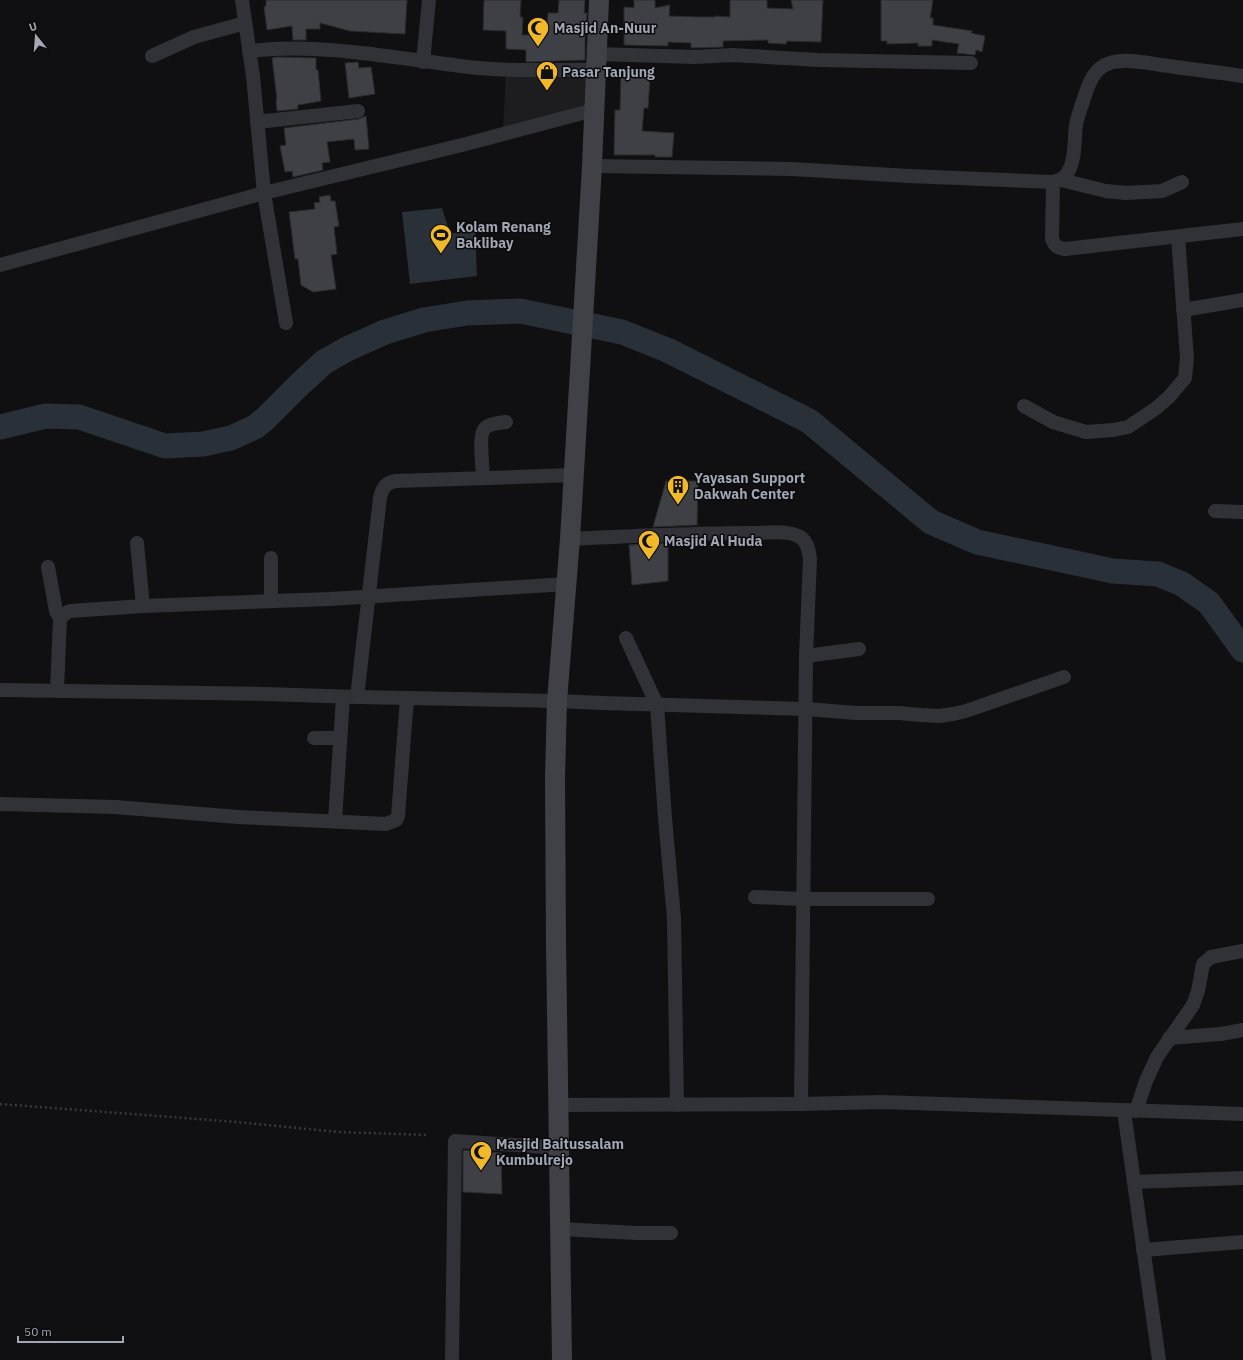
<svg xmlns="http://www.w3.org/2000/svg" width="1243" height="1360" font-family="'IBM Plex Sans',sans-serif">
	<style>
		.built { fill: #1d1c1f }
		.water { fill: #293037 }
		.lines { fill: none; stroke-linecap: round; stroke-linejoin: round }
		.river { stroke: #293037; stroke-width: 25 }
		.building { fill: #3f4045; stroke: #2b2a2e }
		.path { stroke: #37393e; stroke-width: 2.5; stroke-dasharray: 2 3; stroke-linecap: butt }
		.minor { stroke: #313237; stroke-width: 14 }
		.secondary { stroke: #3f4147; stroke-width: 20 }
		.labels { text-anchor: middle; stroke-width: 3; stroke-linejoin: round; paint-order: stroke }
		.poi-label { font-size: 14px; font-weight: bold; fill: #a1a6b3; stroke: #0b0b0d; text-anchor: start }
	</style>
	<rect width="100%" height="100%" fill="#101012"/>
	<path class="built" d="M506,73l84,2 -2,30 -85,23z"/>
	<path class="water" d="M442,208l8,25 25,-1 2,44 -67,8 -8,-72z"/>
	<g class="lines">
		<path class="river" d="M0,427l46,-11 33,1 86,29 38,-2 28,-6 24,-11 10,-8 33,-33 26,-24 23,-13 38,-17 39,-12 43,-7 53,-2 102,21 45,18 142,71 122,101 46,20 136,29 45,3 24,10 27,19 34,47"/>
	</g>
	<g class="building">
		<path d="M266,0h141l-2,34 -55,-3 -30,-8v6h-14v11h-13l-1,-14 -25,4 -3,-23 2,-1z"/>
		<path d="M484,0h37l-1,17h3l-1,18h25l1,-22h10l1,-13h26l-1,13h3l-1,18h-1v29l-59,2v-12l-20,-1v-18l-23,-1z"/>
		<path d="M634,0h21v8l15,-3 -1,11 28,1h18v-1l15,1v-17h37v8l26,1 -2,-9h32l-2,42 -34,-1 -1,3 -18,-1v-3l-45,1v6l-32,1v-5l-23,-1v4l-44,-1v-38l10,1z"/>
		<path d="M881,0h52l-3,18h3v7l39,6 -1,2 14,3 -3,16 -6,-2 -1,5 -18,-2 2,-9 -27,-4v6h-14v-3l-31,1v-3h-6z"/>
		<path d="M278,57l38,1v12h2l3,31 -23,4v4l-21,2 -1,-12h1l-5,-41z"/>
		<path d="M358,62l1,6 12,-1 4,27 -26,4 -4,-35z"/>
		<path d="M621,75l29,2 -2,31h-4l-2,23 32,2 -2,24h-17v-2h-41l1,-45h5z"/>
		<path d="M366,116l3,33 -14,1 -1,-11 -27,3 3,20 -8,1 1,7 -30,7 -1,-6 -7,1 -5,-26 6,-1 -2,-17 75,-9z"/>
		<path d="M330,195l1,6h4l4,25 -5,1 3,27 -6,1 5,34 -23,3 -12,-7 -3,-26h-3l-6,-47 26,-3 -1,-6 6,-1 -1,-5z"/>
		<path d="M666,481h32l-1,44 -44,2z"/>
		<path d="M668,543v38l-36,4 -3,-40z"/>
		<path d="M463,1150l38,3 1,41 -39,-2z"/>
	</g>
	<g class="lines">
		<path class="path" d="M0,1104l237,18 101,10 89,3"/>
		<g class="minor">
			<path d="M242,0l11,76 11,117 22,130"/>
			<path d="M249,51c77,-9 154,9 229,17 40,4 79,1 118,2"/>
			<path d="M596,54l99,3 38,-2 85,5 153,3"/>
			<path d="M152,56l42,-19 51,-14"/>
			<path d="M423,62l6,-62"/>
			<path d="M257,122l101,-11"/>
			<path d="M592,166l200,3 117,7 144,6 -1,57c3,7 5,9 13,10l178,-20"/>
			<path d="M1061,180l45,11 20,2 36,-2 20,-9"/>
			<path d="M1053,182c6,-2 9,-2 13,-7 10,-13 8,-35 10,-50 1,-7 4,-14 6,-21 5,-15 10,-36 28,-41 14,-5 37,0 51,2 27,4 55,7 82,11"/>
			<path d="M0,265l264,-72 198,-48 132,-35"/>
			<path d="M1183,310l60,-10"/>
			<path d="M1024,406l29,16 33,10 27,-2 15,-3 27,-18 14,-12 16,-19 2,-20 -9,-121"/>
			<path d="M483,478c0,-10 -5,-44 2,-50 5,-5 15,-5 21,-6"/>
			<path d="M1215,511l28,1"/>
			<path d="M570,539c61,-3 122,-6 183,-6 12,0 34,-3 45,3 9,4 11,14 12,23l-4,97 -5,448"/>
			<path d="M137,543l6,63"/>
			<path d="M271,558v43"/>
			<path d="M48,567l8,44 4,7"/>
			<path d="M626,638l31,67 8,113 9,100 3,187"/>
			<path d="M806,656l53,-7"/>
			<path d="M0,690l266,4 91,3 200,4 46,2 203,6 50,4h43l22,2 18,1 14,-2 13,-3 98,-34"/>
			<path d="M57,691l3,-73 6,-5 4,-2 73,-5 187,-7 236,-15"/>
			<path d="M357,697l23,-199c2,-10 6,-16 16,-17l177,-6"/>
			<path d="M314,738h26"/>
			<path d="M0,804l115,3 123,10 148,7 10,-4 2,-4 9,-118"/>
			<path d="M335,821l8,-124"/>
			<path d="M755,897l48,2h125"/>
			<path d="M1169,1038l52,-4 22,-4"/>
			<path d="M558,1105l243,-1 80,-2 362,12"/>
			<path d="M1124,1111l35,249"/>
			<path d="M1136,1111l10,-30 11,-24 36,-52 5,-14 5,-27 8,-7 32,-6"/>
			<path d="M1134,1182l109,-4"/>
			<path d="M560,1229l77,4h34"/>
			<path d="M1143,1250l100,-8"/>
			<path d="M452,1360l3,-219 104,7"/>
		</g>
		<path class="secondary" d="M562,1360l-6,-418 -1,-164 2,-77 13,-162 22,-373 7,-166"/>
	</g>
	<defs>
		<g id="mosque-pin" transform="scale(1.15)"><path d="M0 17L-7.5 6A9.5 9.5 0 1 1 7.5 6Z" fill="#f1b829" stroke="#0b0b0d"/><path d="M3.5-4.9A6 6 0 1 0 3.5 4.9A5 5 0 1 1 3.5-4.9Z" fill="#111"/></g>
		<g id="shop-pin" transform="scale(1.15)"><path d="M0 17L-7.5 6A9.5 9.5 0 1 1 7.5 6Z" fill="#f1b829" stroke="#0b0b0d"/><path d="M-5-2.5h2.3a2.7 3.5 0 0 1 5.4 0H5L5.5 6h-11ZM-1.5-2.5h3a1.5 2.3 0 0 0-3 0Z" fill="#111"/></g>
		<g id="stadium-pin" transform="scale(1.15)"><path d="M0 17L-7.5 6A9.5 9.5 0 1 1 7.5 6Z" fill="#f1b829" stroke="#0b0b0d"/><path d="M0-5a6.5 5 0 1 0 0 10a6.5 5 0 1 0 0-10ZM-3.5-1.8h7v3.6h-7Z" fill="#111"/></g>
		<g id="building-pin" transform="scale(1.15)"><path d="M0 17L-7.5 6A9.5 9.5 0 1 1 7.5 6Z" fill="#f1b829" stroke="#0b0b0d"/><path d="M-4-6H4V6H1V3H-1V6H-4ZM-2.5-4.3h1.7v1.8h-1.7ZM.8-4.3h1.7v1.8H.8ZM-2.5-1h1.7V.8h-1.7ZM.8-1h1.7V.8H.8Z" fill="#111"/></g>
	</defs>
	<g fill-rule="evenodd">
		<use href="#mosque-pin" x="538" y="28"/>
		<use href="#shop-pin" x="547" y="72"/>
		<use href="#stadium-pin" x="441" y="235"/>
		<use href="#building-pin" x="678" y="486"/>
		<use href="#mosque-pin" x="649" y="541"/>
		<use href="#mosque-pin" x="481" y="1152"/>
	</g>
	<g class="labels">
		<g class="poi-label">
			<text x="554" y="33">Masjid An-Nuur</text>
			<text x="562" y="77">Pasar Tanjung</text>
			<text x="456" y="232">Kolam Renang<tspan x="456" dy="16">Baklibay</tspan></text>
			<text x="694" y="483">Yayasan Support<tspan x="694" dy="16">Dakwah Center</tspan></text>
			<text x="664" y="546">Masjid Al Huda</text>
			<text x="496" y="1149">Masjid Baitussalam<tspan x="496" dy="16">Kumbulrejo</tspan></text>
		</g>
	</g>
	<g transform="translate(36 36) rotate(343)" stroke="#0b0b0d" stroke-width="3" paint-order="stroke">
	<path d="M0-3L7 15L0 10L-7 15Z" fill="#a1a6b3"/>
	<text y="-6" font-size="11" font-weight="bold" text-anchor="middle" fill="#a1a6b3">U</text>
	</g>
	<path d="M18 1336v6h105v-6" fill="none" stroke="#a1a6b3" stroke-width="2"/>
	<text x="24" y="1336" font-size="12" fill="#a1a6b3" stroke="#0b0b0d" stroke-width="3" paint-order="stroke">50 m</text>
</svg>
